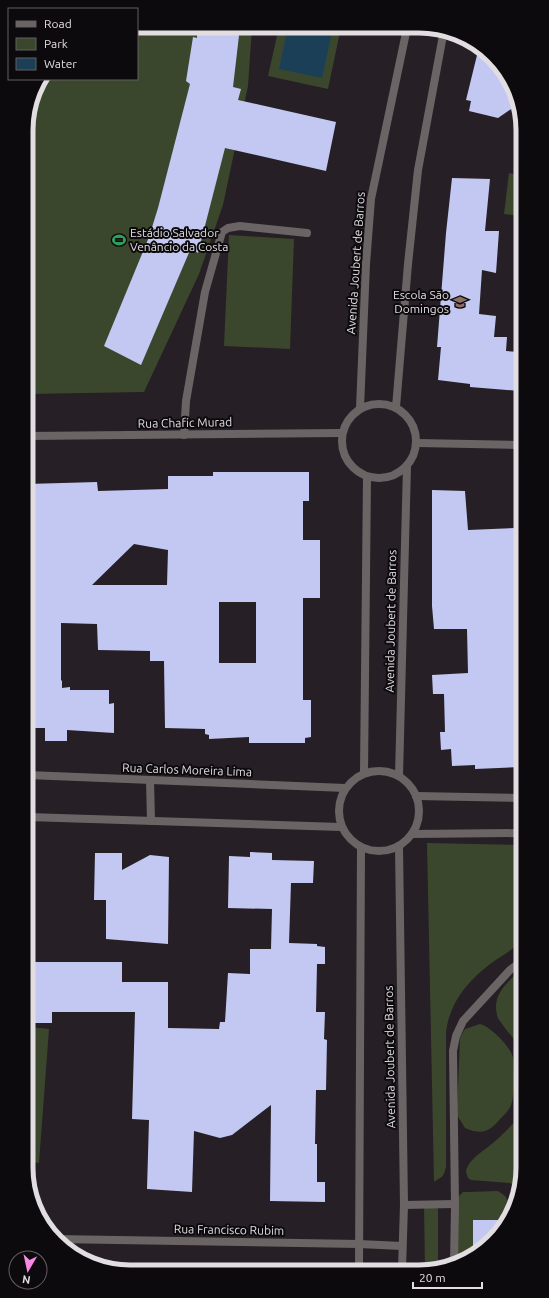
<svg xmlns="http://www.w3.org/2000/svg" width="549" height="1298" font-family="Ubuntu,sans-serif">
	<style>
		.green { fill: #3b472c }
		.water { fill: #1a3f57 }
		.building { fill: #c3c8f2; fill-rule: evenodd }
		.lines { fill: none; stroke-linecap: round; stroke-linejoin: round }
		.service { stroke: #6a6564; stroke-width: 8 }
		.minor { stroke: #6a6564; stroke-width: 8 }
		.labels { text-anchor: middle; stroke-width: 4; stroke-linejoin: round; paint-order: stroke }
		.poi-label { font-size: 12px; fill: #e1dde1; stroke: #0d0a0d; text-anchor: start }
		.street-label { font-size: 12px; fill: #e1dde1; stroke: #0d0a0d }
		.rim { fill: none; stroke: #e1dde1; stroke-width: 5 }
	</style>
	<rect width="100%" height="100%" fill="#261f26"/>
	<g class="green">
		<path d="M137,26l115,1 -4,59 -25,119 -24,69 -55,118 -117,2 -1,-271 11,-39 3,-5h97z"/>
		<path d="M279,27h62l-13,62 -60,-13z"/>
		<path d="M509,173l11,2v41l-16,-2z"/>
		<path d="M229,235l65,4 -4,110 -66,-3z"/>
		<path d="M427,843l95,2v95c-9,10 -21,16 -32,24 -23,18 -41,39 -44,69v134c-3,12 -4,9 -12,15z"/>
		<path d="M522,969v82c-6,-11 -15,-19 -22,-30 -3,-3 -3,-7 -4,-12 -1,-18 14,-29 26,-40z"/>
		<path d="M480,1024c10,2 32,24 33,34 0,14 2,30 -1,44 -2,7 -5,10 -10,15 -12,14 -18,19 -37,11l-8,-13 3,-78 5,-8z"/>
		<path d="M29,1027l20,2 -10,134 -10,-1z"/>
		<path d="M523,1108v67l-6,14 -7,-6 -39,-3 -3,-2 -2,-6c2,-13 18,-21 28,-30 10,-9 24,-21 29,-34z"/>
		<path d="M498,1191l7,5 6,10 -10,26 -24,23 -21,9 1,-66 6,-6h5z"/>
		<path d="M424,1206l13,1 1,2v60h-13z"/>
	</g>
	<path class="water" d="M288,27h45l-11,51 -43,-9z"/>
	<g class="building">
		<path d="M197,26l43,1 -7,60 8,2 -3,11 98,22 -10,49 -101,-23 -27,105 -7,-5 -50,117 -37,-19 45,-109 9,-29 32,-124 -4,-3 7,-44 4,1z"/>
		<path d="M479,47l9,5 32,51 -22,15 -29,-7 2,-10 -5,-1z"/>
		<path d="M452,178l38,1 -5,52h14l-3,42 -14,-3 -3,44 17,2 -2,21h13l-1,14 14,1v39l-50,-4v-3l-32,-4 3,-33h-4l9,-114z"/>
		<path d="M213,472h96v29h-6v39h17v58h-17v102h8v37l-6,1v5h-56v-6l-40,2v-4l-4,-1v-5l-40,-1 -1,-67h-14v-10l-52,-1 -1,-26 -36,-1v57l1,1v7l8,-1v3h39v14l5,-1v30l-47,-3v11h-22v-13h-12l-5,-5 -1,-239 70,-2 1,9 70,-2v-13h45zM134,544l34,6 -1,35h-75zM219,602h37v61h-37z"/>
		<path d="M432,490l33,1 3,39 48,-2 2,74 3,-1 1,166 -47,2v-4l-23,1 -1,-17 -10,1 -1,-18h5l-1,-38h-11l-1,-19 36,-2 -1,-44h-33l-2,-23z"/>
		<path d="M250,852l22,1v7l42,1 -1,22h-22l-2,60 28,1v2l8,1v17h-8l-1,48h9l-1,27 3,1 -1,50h-10l-1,54h2v38h8v20l-55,-1 1,-96 -39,30 -12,3 -26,-7 -2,61 -45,-3 2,-69 -17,-1 3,-107h-83v11h-18v-61h88v20h46v46l51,1 1,-7h5l3,-49 22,1v-25h21l1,-40 -44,-1 1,-52 21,1z"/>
		<path d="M95,853h27v17l28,-15 19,2 -1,87 -62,-5v-39h-12z"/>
		<path d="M473,1220h33l-5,12 -24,23 -4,1z"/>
	</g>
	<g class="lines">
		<g class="service">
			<path d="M184,435l2,-34 19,-109 17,-60 6,-4 12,-2 67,7"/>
			<path d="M404,1205l51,-1"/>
			<path d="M454,1265l1,-61 -2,-153 3,-15 7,-15 47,-51 12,-9"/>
		</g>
		<g class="minor">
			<circle cx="379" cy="441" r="37"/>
			<path d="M396,407l12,-143 10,-94 26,-140"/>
			<path d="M360,408l6,-144 5,-65 36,-171"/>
			<path d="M27,436l315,-3"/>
			<path d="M417,443l104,2"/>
			<circle cx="379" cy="811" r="40"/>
			<path d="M364,773l3,-296"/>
			<path d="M28,775l317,13"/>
			<path d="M399,776l8,-310"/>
			<path d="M150,780l1,41"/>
			<path d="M416,796l106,2"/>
			<path d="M28,817l313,10"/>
			<path d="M412,834l110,-1"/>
			<path d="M399,846l5,359 -2,64"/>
			<path d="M55,1239l304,5 43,2"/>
			<path d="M359,1269l2,-421"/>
		</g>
	</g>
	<defs>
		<g id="stadium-bare" transform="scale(1.08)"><path d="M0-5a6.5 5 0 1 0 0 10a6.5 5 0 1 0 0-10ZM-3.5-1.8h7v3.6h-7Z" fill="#2e9e5b" stroke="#0d0a0d" stroke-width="2.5" paint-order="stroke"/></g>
		<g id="school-bare" transform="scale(1.08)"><path d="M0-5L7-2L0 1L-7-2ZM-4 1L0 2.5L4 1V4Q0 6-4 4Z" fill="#8d6e63" stroke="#0d0a0d" stroke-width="2.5" paint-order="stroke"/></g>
	</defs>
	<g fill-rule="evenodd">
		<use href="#stadium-bare" x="119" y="240"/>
		<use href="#school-bare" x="460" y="302"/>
	</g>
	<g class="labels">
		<g class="poi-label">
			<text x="130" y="237">Estádio Salvador<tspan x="130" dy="14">Venâncio da Costa</tspan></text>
			<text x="449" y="299" text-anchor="end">Escola São<tspan x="449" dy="14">Domingos</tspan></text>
		</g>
		<g class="street-label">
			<text transform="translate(356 263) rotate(-86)" y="4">Avenida Joubert de Barros</text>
			<text transform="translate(185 423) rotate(-1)" y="4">Rua Chafic Murad</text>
			<text transform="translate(391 621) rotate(-89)" y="4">Avenida Joubert de Barros</text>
			<text transform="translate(187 770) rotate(2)" y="4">Rua Carlos Moreira Lima</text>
			<text transform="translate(390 1057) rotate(-91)" y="4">Avenida Joubert de Barros</text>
			<text transform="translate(229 1230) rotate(1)" y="4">Rua Francisco Rubim</text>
		</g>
	</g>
	<path d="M0 0H549V1298H0ZM130 33H419A97 97 0 0 1 516 130V1168A97 97 0 0 1 419 1265H130A97 97 0 0 1 33 1168V130A97 97 0 0 1 130 33Z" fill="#0d0a0d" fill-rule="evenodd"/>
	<path class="rim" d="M130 33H419A97 97 0 0 1 516 130V1168A97 97 0 0 1 419 1265H130A97 97 0 0 1 33 1168V130A97 97 0 0 1 130 33Z"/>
	<rect x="8" y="8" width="130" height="72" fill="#0d0a0d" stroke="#625e62"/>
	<rect x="16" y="21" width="20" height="6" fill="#6a6564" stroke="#625e62"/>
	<text x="44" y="28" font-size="12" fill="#e1dde1">Road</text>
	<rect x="16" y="38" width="20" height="12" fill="#3b472c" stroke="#625e62"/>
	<text x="44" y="48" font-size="12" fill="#e1dde1">Park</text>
	<rect x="16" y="58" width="20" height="12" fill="#1a3f57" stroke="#625e62"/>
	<text x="44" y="68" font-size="12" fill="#e1dde1">Water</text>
	<g transform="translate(28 1270) rotate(189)"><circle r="19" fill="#0d0a0d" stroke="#625e62"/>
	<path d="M0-3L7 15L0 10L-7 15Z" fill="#fb87e6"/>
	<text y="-6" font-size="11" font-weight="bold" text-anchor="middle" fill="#e1dde1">N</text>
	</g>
	<path d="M413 1282v6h69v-6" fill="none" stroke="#e1dde1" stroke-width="2"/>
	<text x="419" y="1282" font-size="12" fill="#e1dde1" stroke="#0d0a0d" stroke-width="3" paint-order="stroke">20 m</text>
</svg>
